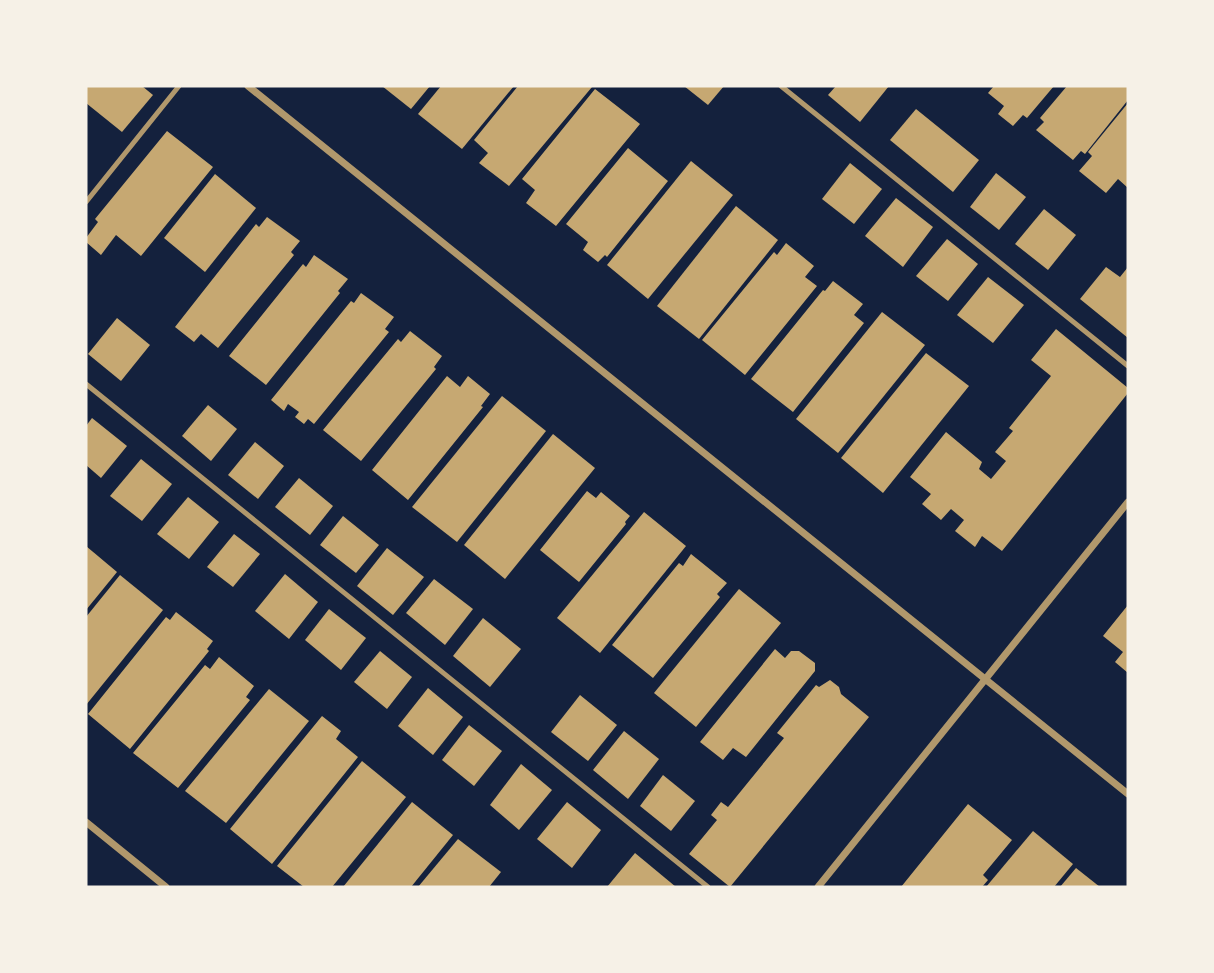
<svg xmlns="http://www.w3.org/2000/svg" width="1214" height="973" font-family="'Work Sans',sans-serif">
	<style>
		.building { fill: #c6a872 }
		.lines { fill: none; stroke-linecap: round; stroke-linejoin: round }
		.service { stroke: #b1986c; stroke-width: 5 }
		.minor { stroke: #b1986c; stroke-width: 7 }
	</style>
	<rect width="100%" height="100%" fill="#14213d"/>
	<g class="building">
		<path d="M86,86h56l11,9 -31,37 -36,-29z"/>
		<path d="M382,86h48l-19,23z"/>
		<path d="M441,86h73l-52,63 -44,-35z"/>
		<path d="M518,86l74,1 -83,99 -30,-23 9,-10 -14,-13z"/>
		<path d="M684,86h40l-16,19z"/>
		<path d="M836,86h53l-29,36 -32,-27z"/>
		<path d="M994,86h60l-27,32 -4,-3 -10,11 -15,-12 6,-8 -16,-13z"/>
		<path d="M1067,86h61v14l-43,54 -4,-3 -8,9 -37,-30 8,-8 -4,-4z"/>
		<path d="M595,89l45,35 -84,102 -30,-23 9,-13 -13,-11z"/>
		<path d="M1128,103v85l-10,-9 -12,14 -27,-22 13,-15 -4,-4z"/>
		<path d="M916,109l63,51 -26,32 -63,-52z"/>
		<path d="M167,131l46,36 -72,89 -25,-21 -15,20 -15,-13v-4l12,-16 -3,-3z"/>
		<path d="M628,148l40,33 -61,76 -2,-2 -7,7 -15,-12 5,-8 -22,-18z"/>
		<path d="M691,161l42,34 -85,104 -41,-34z"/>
		<path d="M850,163l32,26 -28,35 -32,-25z"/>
		<path d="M996,173l30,24 -27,33 -29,-23z"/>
		<path d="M215,174l41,34 -51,64 -41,-34z"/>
		<path d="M896,198l37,29 -30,40 -38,-31z"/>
		<path d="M736,206l42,34 -79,99 -42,-33z"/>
		<path d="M1044,209l32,26 -28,35 -33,-26z"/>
		<path d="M267,217l33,24 -9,11 3,3 -76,93 -17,-14 -7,8 -19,-15 81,-103 3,3z"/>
		<path d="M947,239l31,25 -30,37 -32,-25z"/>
		<path d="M786,243l28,23 -9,11 12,9 -72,89 -43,-35 72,-88 3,3z"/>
		<path d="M314,255l34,24 -10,12 2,2 -74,92 -37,-29 74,-92 3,3z"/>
		<path d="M1106,267l14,10 8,-10v71l-48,-39z"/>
		<path d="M988,277l36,28 -31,38 -36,-28z"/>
		<path d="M833,281l30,23 -9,11 10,8 -71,89 -42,-33 72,-89 2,1z"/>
		<path d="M361,293l33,24 -9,12 4,3 -75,92 -6,-5 -4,5 -9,-7 4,-5 -11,-8 -4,7 -13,-11 80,-99 3,2z"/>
		<path d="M882,312l43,33 -87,108 -42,-34z"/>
		<path d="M117,318l33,27 -29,36 -33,-27z"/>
		<path d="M1056,329l72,59v5l-126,158 -20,-15 -7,11 -20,-16 9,-11 -13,-11 -10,11 -19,-16 9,-10 -21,-17 36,-45 36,30 -3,7 12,10 15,-18 -11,-9 18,-21 -4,-3 42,-52 -20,-16z"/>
		<path d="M410,331l32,25 -8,11 2,2 -75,92 -38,-31 75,-91 3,3z"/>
		<path d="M926,353l43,33 -86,107 -42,-35z"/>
		<path d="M447,376l13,11 8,-11 22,18 -9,12 2,1 -75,93 -36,-30z"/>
		<path d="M502,396l44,35 -89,111 -45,-35z"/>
		<path d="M208,405l29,24 -26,32 -29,-25z"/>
		<path d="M92,418l35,28 -26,32 -15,-13v-39z"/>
		<path d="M553,434l42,34 -90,111 -41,-34z"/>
		<path d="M255,442l29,24 -26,33 -30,-24z"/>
		<path d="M141,459l31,25 -30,37 -32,-25z"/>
		<path d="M299,478l34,28 -23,29 -35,-28z"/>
		<path d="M587,491l9,7 5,-6 29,24 -5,6 1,2 -47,58 -39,-32z"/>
		<path d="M188,497l31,25 -30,37 -32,-25z"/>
		<path d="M644,512l42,34 -86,107 -43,-35z"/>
		<path d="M343,516l36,29 -23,28 -36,-28z"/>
		<path d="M234,534l26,20 -27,33 -26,-20z"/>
		<path d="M86,546l31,26 -31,38z"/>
		<path d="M387,548l37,29 -31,38 -36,-29z"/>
		<path d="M691,554l36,29 -10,11 3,3 -67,81 -41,-33 67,-82 4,3z"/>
		<path d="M285,574l33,28 -29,37 -34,-28z"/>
		<path d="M120,575l43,35 -77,95v-88z"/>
		<path d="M434,579l39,30 -28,36 -39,-32z"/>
		<path d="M739,589l42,34 -85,104 -42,-34z"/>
		<path d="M1128,605v68l-13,-11 8,-10 -20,-16z"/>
		<path d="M329,609l37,29 -25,32 -36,-30z"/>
		<path d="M176,612l37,29 -6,8 2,2 -79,98 -42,-35 78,-97 4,3z"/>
		<path d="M483,618l38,31 -31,38 -37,-31z"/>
		<path d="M775,649l10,9 6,-7h8l16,12v8l-69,86 -13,-9 -10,12 -23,-18z"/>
		<path d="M380,651l32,26 -25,32 -33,-27z"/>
		<path d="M219,657l35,29 -8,11 4,3 -72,88 -45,-35 72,-88 5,4z"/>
		<path d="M830,680l9,7 2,7 28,23 -139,170 -41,-33 28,-34 -6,-5 10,-13 7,5 56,-69 -7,-5 39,-48 3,2z"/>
		<path d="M428,688l35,29 -30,38 -35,-29z"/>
		<path d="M269,689l40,32 -83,102 -41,-32z"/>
		<path d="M580,695l37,30 -29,36 -37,-29z"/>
		<path d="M322,716l19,15 -5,8 22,18 -86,107 -42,-35z"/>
		<path d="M469,725l33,26 -28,35 -32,-26z"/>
		<path d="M624,731l35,28 -31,40 -35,-29z"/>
		<path d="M362,761l44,36 -74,90h-28l-27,-21z"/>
		<path d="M521,764l31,26 -33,40 -29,-25z"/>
		<path d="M663,775l32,26 -24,30 -31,-25z"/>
		<path d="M412,802l41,33 -42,52h-68z"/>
		<path d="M567,802l34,28 -29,38 -35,-29z"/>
		<path d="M968,804l44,36 -29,35 5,5 -6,7h-81z"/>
		<path d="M1033,831l40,33 -19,23h-68z"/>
		<path d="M458,839l43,33 -12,15h-71z"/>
		<path d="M635,853l41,34h-69z"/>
		<path d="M1076,868l24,19h-40z"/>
	</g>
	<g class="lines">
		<g class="service">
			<path d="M781,86l347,280"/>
			<path d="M86,202l93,-116"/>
			<path d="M86,384l622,503"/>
		</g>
		<g class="minor">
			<path d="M248,86l880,708"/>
			<path d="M86,822l80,65"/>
			<path d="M818,887l310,-385"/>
		</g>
	</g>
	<rect width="1214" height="973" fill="none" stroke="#f6f1e7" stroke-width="175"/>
</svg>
